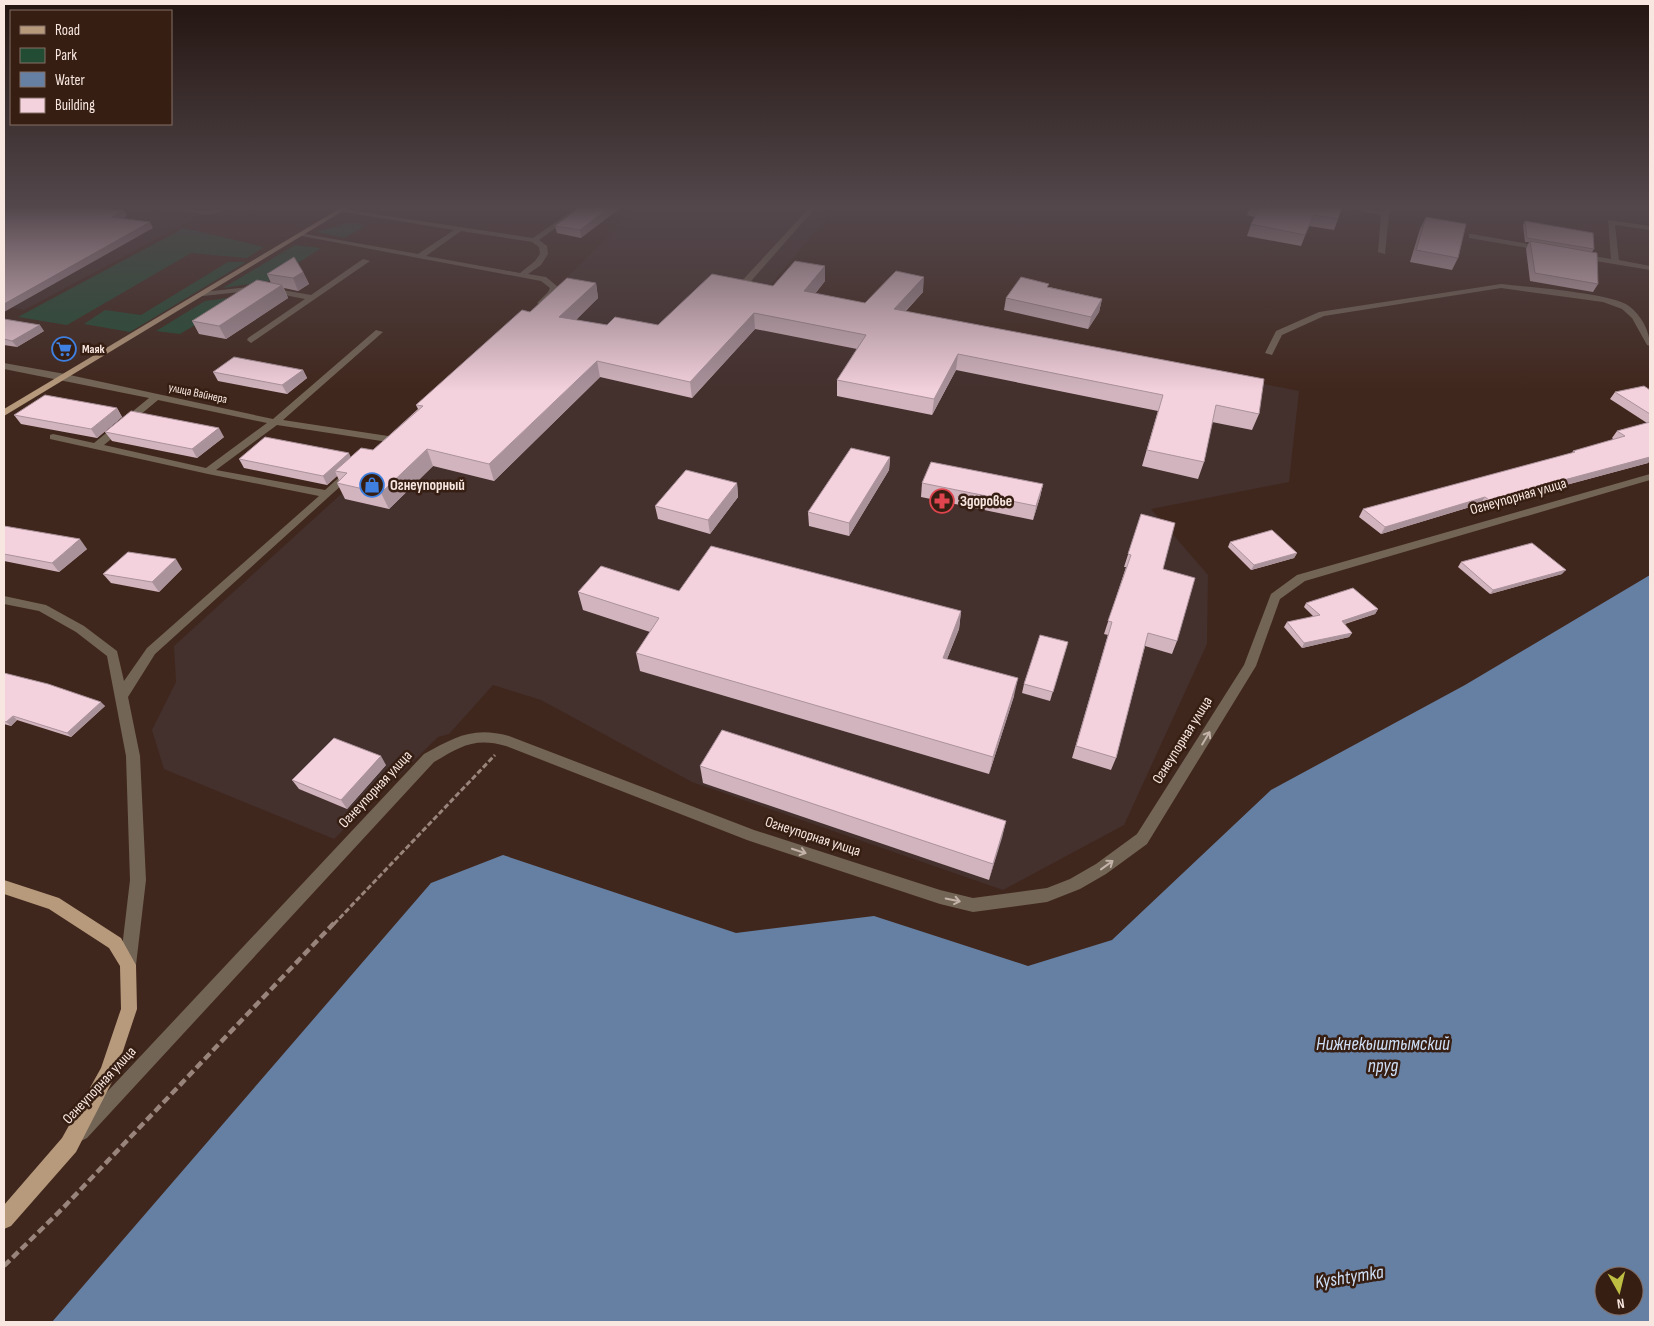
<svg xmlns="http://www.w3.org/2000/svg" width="1654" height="1326" font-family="'Sofia Sans Condensed',sans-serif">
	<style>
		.industrial { fill: #44302d }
		.green { fill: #234c34 }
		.water { fill: #6680a4; fill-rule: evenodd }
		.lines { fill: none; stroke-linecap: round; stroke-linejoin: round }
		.path-far1 { stroke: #99847c; stroke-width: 3; stroke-dasharray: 5.5 2.5; stroke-linecap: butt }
		.path { stroke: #99847c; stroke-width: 4.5; stroke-dasharray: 8 4; stroke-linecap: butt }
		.minor { fill: #736556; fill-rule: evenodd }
		.major { fill: #b79a7c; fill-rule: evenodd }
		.wall { fill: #d1b4be }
		.shaded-wall { fill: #aa929b }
		.building { fill: #f3d1dd; stroke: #aa929b }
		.oneway { stroke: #c3b3a9 }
		.labels { text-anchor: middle; stroke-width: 5; stroke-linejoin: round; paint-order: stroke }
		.far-poi-label { font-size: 12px; font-weight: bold; fill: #f8e7e0; stroke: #361e13; text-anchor: start }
		.far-street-label { font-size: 12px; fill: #f8e7e0; stroke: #361e13 }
		.poi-label { font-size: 15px; font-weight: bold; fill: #f8e7e0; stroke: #361e13; text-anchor: start }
		.street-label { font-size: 15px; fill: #f8e7e0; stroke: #361e13 }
		.near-water-label { font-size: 19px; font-style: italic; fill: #cfe0f7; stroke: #361e13 }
	</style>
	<rect width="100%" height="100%" fill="#40271d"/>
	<g class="industrial">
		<path d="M4,206h123l76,8 -179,96 -20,-4z"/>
		<path d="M638,206h177l19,3 -66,79 531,103 -10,91 -138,27 57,66 -1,69 -83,181 -121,65 -311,-108 -151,-82 -48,-15 -44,49 -11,3 -104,102 -170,-70 -12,-39 24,-48 -2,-36 165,-150 185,-175z"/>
	</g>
	<g class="green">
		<path d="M347,223h12l5,4 -20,11 -28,-6z"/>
		<path d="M184,228l80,19 -17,11 -56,-5 -124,72 -49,-8z"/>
		<path d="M295,245l26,3 -51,33 -47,7z"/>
		<path d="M228,262h18l-116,70 -46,-8 21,-14 36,5z"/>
		<path d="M244,296l-64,38 -24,-3 49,-30z"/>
	</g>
	<path class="water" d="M1650,575v747h-1598l379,-439 72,-28 233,78 138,-17 154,50 84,-26 159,-150 194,-105zM1604,1276h30v30h-30z"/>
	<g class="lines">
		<path class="path-far1" d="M334,924l161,-169"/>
		<path class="path" d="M4,1266l59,-58 272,-286"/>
		<g class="minor">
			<path d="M147,206c20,-2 40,4 60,5 11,0 21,-6 31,-5l-29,9z"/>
			<path d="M579,206h7l-47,34 8,6 1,8 -7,11 -13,9 18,3 12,10 -3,8 -14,10 -4,-2 11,-11 2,-4 -9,-7 -245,-46 4,-2 118,21 36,-24 -116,-19 3,-2 192,29zM461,231l71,11 7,5 1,7 -5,7 -15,12 -94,-17z"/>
			<path d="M811,206h6l-72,82h-6v-4z"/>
			<path d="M1337,206h12l34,6 4,-6h6l-4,8 -4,40 -7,-2 3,-37z"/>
			<path d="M1608,220l42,6v4l-35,-5 4,35 31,6v4l-72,-12 -1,-2 4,-2 30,5z"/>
			<path d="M1472,234l73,13 4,2 -4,2 -76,-13v-4z"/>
			<path d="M363,259l7,2 -119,82 -4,-3 1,-2 57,-39 -46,-9 -56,6 -4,-2 4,-2 56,-6 52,9z"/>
			<path d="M1501,284c26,3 110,9 128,22 12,9 21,25 21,40l-3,-1 -15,-27 -10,-9 -19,-7 -102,-14 -177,28 -42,19 -10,20 -7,-2 11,-22 43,-19z"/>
			<path d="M376,330l7,2 -100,88 105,16 5,3 -5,3 -111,-17 -61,45 109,20 20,-18h8l1,2 -199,180 -27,43 12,59 6,124 -10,85 -2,6 -6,2 -6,-2 -2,-6 10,-85 -4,-124 -19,-100 -31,-24 -37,-21 -35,-7v-8l42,9 38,21 33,25 7,30 23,-33 172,-152 -111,-22 -158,-35v-4l3,-1 41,9 55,-45 -145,-29v-6l61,11 208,45zM158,400l109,23 -61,45 -102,-23z"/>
			<path d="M1650,474v6l-345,101 -25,18 -24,67 -109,178 -41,30 -26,15 -33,13 -74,10 -33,-8 -193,-64 -241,-94c-31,-9 -45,0 -72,16l-347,376 -6,3 -6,-3 -3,-6 3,-6 349,-372c31,-17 49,-28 85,-18l245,94 186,60 33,8 74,-10 23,-9 26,-15 41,-30 107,-169 27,-71 26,-19z"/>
		</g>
		<g class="major">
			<path d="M344,206h7l-347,210v-7z"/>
			<path d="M4,880l55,18 62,40 15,27 1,44 -23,69 -38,74 -65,74 -7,3v-24l58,-67 39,-70 20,-59 -1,-43 -11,-18 -60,-39 -45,-15z"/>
		</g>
	</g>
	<g class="wall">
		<path d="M582,206l-1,32 -24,-5 -2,-7z"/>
		<path d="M1250,206h92l-4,13 -4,11 -25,-4 -8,20 -54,-10 4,-12 4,-7 -8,-2z"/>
		<path d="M1426,217l32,41 -6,12 -42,-8 10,-33z"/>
		<path d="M1525,221l69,28 -2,3 6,32 -5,8 -63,-11 -4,-32 3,-7h-4l-2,-17z"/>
		<path d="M303,272l6,12 -11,7 -14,-3 4,10 -62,41 -27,-5 -7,-13 79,-38 -4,-9z"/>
		<path d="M825,281l-10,13 50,9 58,-11 -17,19 353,103 -7,16 -40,-8 -8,40 -6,17 -56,-13 16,-55 -202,-41 -24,45 -95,-19v-16l20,-31 -102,-20 -63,69 -92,-21 -106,104 -61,-15 -44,43 -44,-10 -8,-16 2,-3 -2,-4 -10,9 -83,-17 -5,-9 112,-2 22,-7 45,-41 -2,-4 114,-93 66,-29 2,15 -22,22 31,5h51l115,-39z"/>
		<path d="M1049,287l53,12 -3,13 -11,17 -84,-19 2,-12z"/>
		<path d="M4,319l40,12 -27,16 -13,-2z"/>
		<path d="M303,370l4,8 -20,16 -69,-13 -5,-9z"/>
		<path d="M1650,390v70l-2,3 -164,44 -4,-3 -99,30 -22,-17 4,-8 209,-56 1,-2 41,-11 -2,-2 5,-7 30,-8 -37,-24 5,-7z"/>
		<path d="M117,408l5,9 -25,21 -76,-14 -7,-9z"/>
		<path d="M105,432l119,5 -27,21 -85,-17z"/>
		<path d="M890,457l-1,13 -40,66 -40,-10 -1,-14z"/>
		<path d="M737,483l1,14 -28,37 -52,-15 -3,-13z"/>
		<path d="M922,483l121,1 -3,13 -7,23 -112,-23z"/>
		<path d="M1141,514l22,55 14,72 -5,13 -27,-8 -29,112 -5,12 -39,-12 36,-123 -4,-1 22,-67h-2z"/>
		<path d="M4,526l83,23 -28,23 -55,-11z"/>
		<path d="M1230,542l67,11 -3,5 -43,12 -23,-23z"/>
		<path d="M1461,562l101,12 -72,20 -32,-27z"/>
		<path d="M182,569l-23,23 -48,-9 -8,-9z"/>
		<path d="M679,591l282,20 -2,18 -12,30 67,37 -25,78 -349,-103 -4,-18 14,-21 -67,-22 -5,-18z"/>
		<path d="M1306,603l72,6 -3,5 -30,10 7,9 -3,4 -47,11 -18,-21 3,-5 27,-5 -10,-10z"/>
		<path d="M1068,642l-18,59 -28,-8 2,-9z"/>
		<path d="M4,673l101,33 -34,31 -54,-17 -6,6 -7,-2z"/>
		<path d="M386,765l-39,44 -48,-20 -7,-9z"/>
		<path d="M700,766l306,55 -17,59 -286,-97z"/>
	</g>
	<g class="shaded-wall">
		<path d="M612,206h11l-42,32 -1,-8z"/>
		<path d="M124,210l3,6 -12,7 -3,-6z"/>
		<path d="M150,222l3,6 -149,84v-8z"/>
		<path d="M825,266v15l-21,26v-16z"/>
		<path d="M303,272l6,12 -11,7 -5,-13z"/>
		<path d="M924,277l-1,15 -30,32 1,-15z"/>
		<path d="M596,283l2,15 -35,34 -4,-15z"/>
		<path d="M282,285l6,13 -62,41 -7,-13z"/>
		<path d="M1102,299l-3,13 -11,17 3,-12z"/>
		<path d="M754,313l1,16 -63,69 -2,-16z"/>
		<path d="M40,325l4,6 -27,16 -5,-6z"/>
		<path d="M958,354l-2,16 -24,45 2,-16z"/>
		<path d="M597,361l3,16 -106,104 -5,-17z"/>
		<path d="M303,370l4,8 -20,16 -5,-9z"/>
		<path d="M117,408l5,9 -25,21 -6,-9z"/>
		<path d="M219,428l5,9 -27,21 -5,-9z"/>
		<path d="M427,449l6,17 -44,43 -8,-16z"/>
		<path d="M349,453l4,9 -18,9 2,5 -10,9 -4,-9z"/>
		<path d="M1650,454v6l-2,3 -164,44 5,-7z"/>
		<path d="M890,457l-1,13 -40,66v-13z"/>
		<path d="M737,483l1,14 -28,37 -2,-14z"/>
		<path d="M1043,484l-3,13 -7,23 3,-14z"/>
		<path d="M1485,497l-5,7 -99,30 4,-7z"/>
		<path d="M80,539l7,10 -28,23 -7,-9z"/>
		<path d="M1297,553l-3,5 -43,12 3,-5z"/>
		<path d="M176,559l6,10 -23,23 -7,-10z"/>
		<path d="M1566,570l-4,4 -72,20 3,-4z"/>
		<path d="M1378,609l-3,5 -35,11 2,-4z"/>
		<path d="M961,611l-2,18 -19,47 3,-18z"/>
		<path d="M1352,633l-3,4 -47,11 2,-5z"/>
		<path d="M1018,678l-4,18 -25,78 4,-17z"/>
		<path d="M101,702l4,4 -34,31 -4,-4z"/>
		<path d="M13,716l4,4 -6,6 -5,-4z"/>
		<path d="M381,756l5,9 -39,44 -6,-9z"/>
		<path d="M1006,821l-4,17 -13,42 4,-16z"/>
	</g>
	<g class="building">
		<path d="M4,206h73l47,4 -12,7 38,5 -146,82z"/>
		<path d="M582,206h30l-32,24 -25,-4z"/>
		<path d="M1261,206h81l-4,13 -24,-4 -9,20 -54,-11z"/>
		<path d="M1426,217l40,7 -8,34 -42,-8z"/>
		<path d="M1525,221l68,12 1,16 -67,-11z"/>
		<path d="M1530,241l67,12 1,31 -63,-11z"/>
		<path d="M294,257l9,15 -10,6 -26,-4z"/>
		<path d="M795,261l30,5 -21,25 61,12 31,-32 28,6 -30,32 370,70 -5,35 -43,-9 -12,57 -57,-12 16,-55 -205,-41 -24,45 -97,-19 29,-45 -112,-22 -64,69 -93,-21 -108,103 -62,-15 -46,44 -44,-10 10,-10 -12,-2 26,-23 12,2 50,-44 -7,-1 106,-95 8,2 37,-34 29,5 -37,34 48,8 8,-8 43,8 54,-51 61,12z"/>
		<path d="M1021,277l28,7 -2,3 55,12 -11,18 -85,-19z"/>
		<path d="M257,280l25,5 -63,41 -27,-5z"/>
		<path d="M4,319l36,6 -28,16 -8,-2z"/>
		<path d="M234,357l69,13 -21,15 -69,-13z"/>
		<path d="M1644,386l6,4v24l-35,-22z"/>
		<path d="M45,395l72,13 -26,21 -77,-14z"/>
		<path d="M131,411l88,17 -27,21 -87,-17z"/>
		<path d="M1650,422v35l-161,43 -4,-3 -100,30 -22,-18 212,-57 -2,-1 52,-15 -8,-5z"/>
		<path d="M265,437l84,16 -26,23 -84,-17z"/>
		<path d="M851,448l39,9 -41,66 -41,-11z"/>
		<path d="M931,462l112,22 -7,22 -114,-23z"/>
		<path d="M686,470l51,13 -29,37 -53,-14z"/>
		<path d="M1141,514l34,9 -12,46 32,9 -18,63 -29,-8 -32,125 -40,-12 36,-124 -4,-1 23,-66 -3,-1z"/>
		<path d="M4,526l76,13 -28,24 -48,-9z"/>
		<path d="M1272,530l25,23 -43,12 -24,-23z"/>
		<path d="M1532,543l34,27 -73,20 -32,-28z"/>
		<path d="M711,546l250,65 -18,47 75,20 -25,79 -357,-104 23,-35 -81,-26 23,-26 78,25z"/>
		<path d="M128,552l48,7 -24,23 -49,-8z"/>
		<path d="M1353,588l25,21 -36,12 10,12 -48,10 -17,-21 33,-7 -14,-12z"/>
		<path d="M1040,635l28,7 -15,50 -29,-8z"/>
		<path d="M4,673l44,11 53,18 -34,31 -54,-17 -7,6 -2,-1z"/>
		<path d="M722,730l284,91 -13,43 -293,-98z"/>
		<path d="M334,738l47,18 -40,44 -49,-20z"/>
	</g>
	<defs><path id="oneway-shaft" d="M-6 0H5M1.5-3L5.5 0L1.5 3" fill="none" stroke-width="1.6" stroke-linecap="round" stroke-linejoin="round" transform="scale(1.25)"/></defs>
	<g class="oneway">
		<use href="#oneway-shaft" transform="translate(1206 738) rotate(-59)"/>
		<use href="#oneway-shaft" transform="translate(799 851) rotate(18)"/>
		<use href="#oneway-shaft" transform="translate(1107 865) rotate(-36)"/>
		<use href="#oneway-shaft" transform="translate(953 900) rotate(12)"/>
	</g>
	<linearGradient id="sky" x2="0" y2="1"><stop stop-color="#231510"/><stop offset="0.53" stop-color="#53474c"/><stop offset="1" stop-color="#53474c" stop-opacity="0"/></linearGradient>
	<rect width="1654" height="391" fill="url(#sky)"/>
	<defs>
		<g id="supermarket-ring" transform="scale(1.25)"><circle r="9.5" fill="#361e13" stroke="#3f7fe0" stroke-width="1.5"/><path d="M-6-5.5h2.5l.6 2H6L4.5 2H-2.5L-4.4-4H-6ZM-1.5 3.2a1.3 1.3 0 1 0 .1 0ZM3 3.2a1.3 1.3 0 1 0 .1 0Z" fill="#3f7fe0"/></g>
		<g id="shop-ring" transform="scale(1.25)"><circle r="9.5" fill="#361e13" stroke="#3f7fe0" stroke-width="1.5"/><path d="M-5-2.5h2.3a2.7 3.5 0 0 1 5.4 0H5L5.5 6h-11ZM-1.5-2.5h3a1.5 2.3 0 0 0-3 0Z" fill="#3f7fe0"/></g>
		<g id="pharmacy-ring" transform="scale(1.25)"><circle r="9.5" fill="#361e13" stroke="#e0444e" stroke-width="1.5"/><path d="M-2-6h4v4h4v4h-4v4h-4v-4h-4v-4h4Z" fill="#e0444e"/></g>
	</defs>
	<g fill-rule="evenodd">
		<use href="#supermarket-ring" x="64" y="349"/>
		<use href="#shop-ring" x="372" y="485"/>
		<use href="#pharmacy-ring" x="942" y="501"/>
	</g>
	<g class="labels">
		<g class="far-poi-label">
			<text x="82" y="353">Маяк</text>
		</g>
		<g class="far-street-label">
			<text transform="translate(198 393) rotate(12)" y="4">улица Вайнера</text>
		</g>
		<g class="poi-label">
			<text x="390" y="490">Огнеупорный</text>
			<text x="960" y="506">Здоровье</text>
		</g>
		<g class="street-label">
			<text transform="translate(1518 496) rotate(-16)" y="5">Огнеупорная улица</text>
			<text transform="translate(1182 740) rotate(-58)" y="5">Огнеупорная улица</text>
			<text transform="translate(375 789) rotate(-47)" y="5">Огнеупорная улица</text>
			<text transform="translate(813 836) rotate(18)" y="5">Огнеупорная улица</text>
			<text transform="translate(99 1085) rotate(-47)" y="5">Огнеупорная улица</text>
		</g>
		<g class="near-water-label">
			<text x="1383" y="1050">Нижнекыштымский<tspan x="1383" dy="22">пруд</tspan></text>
			<text transform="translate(1349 1276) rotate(-9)" y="7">Kyshtymka</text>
		</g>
	</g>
	<rect width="1654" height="1326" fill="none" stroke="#f8e7e0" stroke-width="10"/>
	<rect x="10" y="10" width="162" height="115" fill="#361e13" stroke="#846e65"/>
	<rect x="20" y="26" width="25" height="8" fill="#b79a7c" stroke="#846e65"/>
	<text x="55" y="35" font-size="15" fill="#f8e7e0">Road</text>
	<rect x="20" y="48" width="25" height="15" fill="#234c34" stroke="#846e65"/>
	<text x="55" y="60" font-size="15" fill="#f8e7e0">Park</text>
	<rect x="20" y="72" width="25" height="15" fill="#6680a4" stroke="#846e65"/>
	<text x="55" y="85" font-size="15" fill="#f8e7e0">Water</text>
	<rect x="20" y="98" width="25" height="15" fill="#f3d1dd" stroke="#846e65"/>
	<text x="55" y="110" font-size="15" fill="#f8e7e0">Building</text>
	<g transform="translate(1619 1291) rotate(172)"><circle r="24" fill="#361e13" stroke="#846e65"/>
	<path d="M0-4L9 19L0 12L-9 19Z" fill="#bebe42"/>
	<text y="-8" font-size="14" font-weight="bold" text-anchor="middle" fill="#f8e7e0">N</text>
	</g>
</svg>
